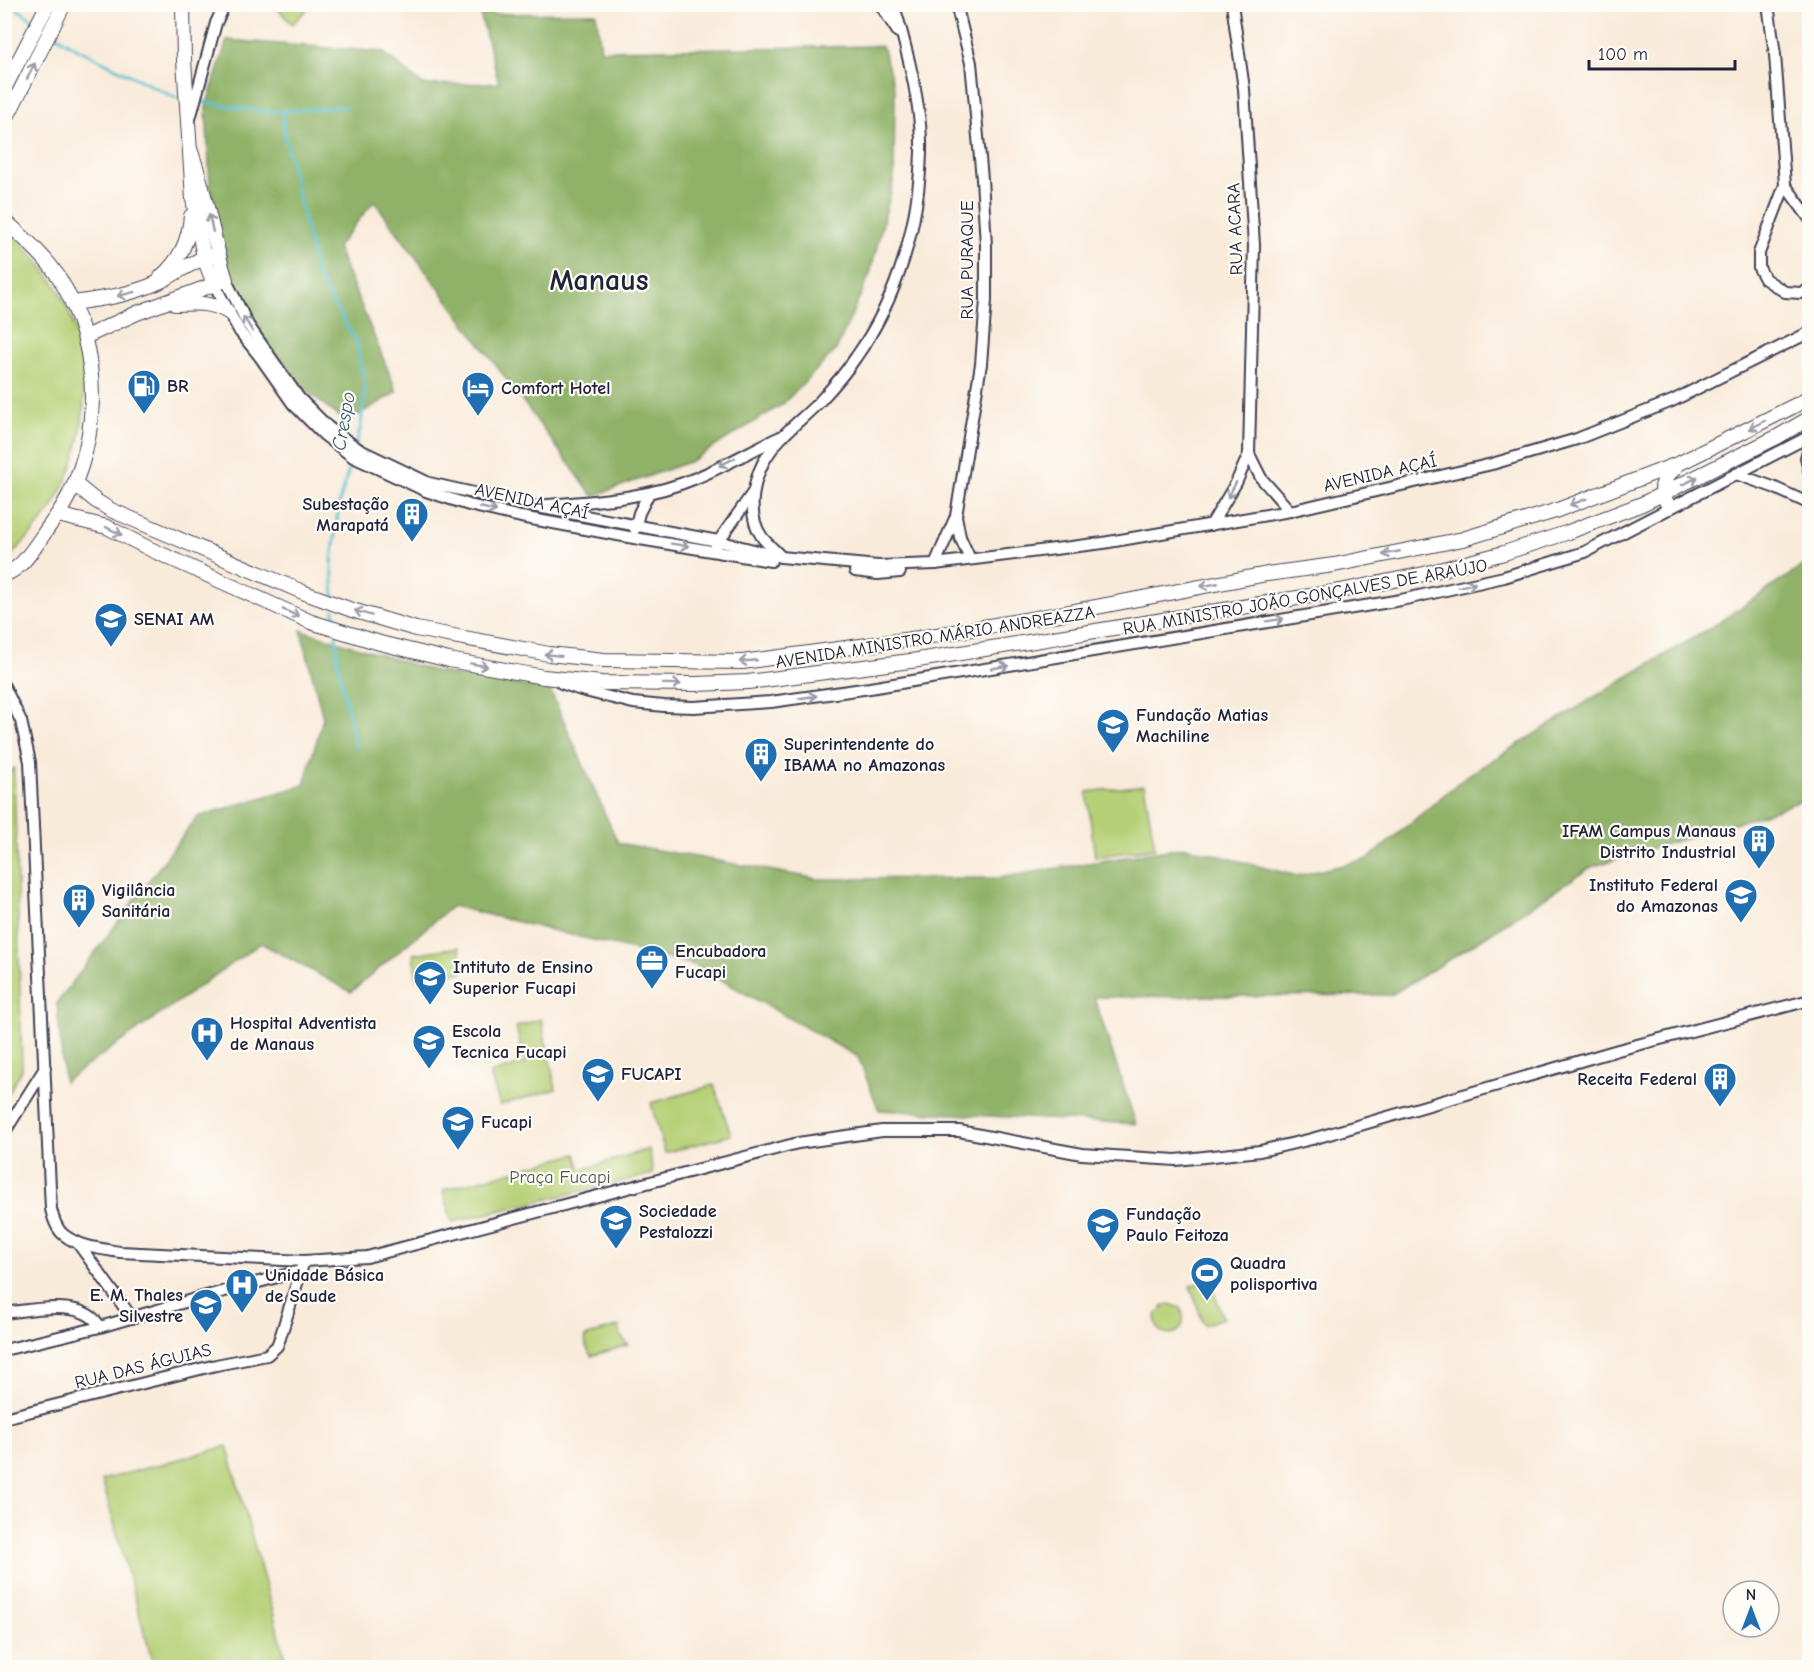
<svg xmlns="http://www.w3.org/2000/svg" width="1814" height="1672" font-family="'Comic Neue',sans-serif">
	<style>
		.green { fill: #b6d076; stroke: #6c7958; stroke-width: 1.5 }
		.forest { fill: #90b267; stroke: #596a51; stroke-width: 1.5 }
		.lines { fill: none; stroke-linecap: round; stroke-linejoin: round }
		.stream { stroke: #56c1d1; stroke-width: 3 }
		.minor-casing { stroke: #424053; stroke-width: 14 }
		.major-casing { stroke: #424053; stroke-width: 16 }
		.minor { stroke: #fff; stroke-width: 10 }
		.major { stroke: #fff; stroke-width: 14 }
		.oneway { stroke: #9c9ca7 }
		.labels { text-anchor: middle; stroke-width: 4.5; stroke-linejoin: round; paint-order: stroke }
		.street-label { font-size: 18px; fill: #22223b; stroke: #fdfcf7 }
		.poi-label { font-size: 18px; font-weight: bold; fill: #22223b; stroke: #fdfcf7; text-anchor: start }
		.park-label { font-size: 18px; fill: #4e564d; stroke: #fdfcf7 }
		.water-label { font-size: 20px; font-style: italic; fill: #345a70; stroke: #fdfcf7 }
		.town-label { font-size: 30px; font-weight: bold; fill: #22223b; stroke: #fdfcf7 }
	</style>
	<rect width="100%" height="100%" fill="#fdfcf7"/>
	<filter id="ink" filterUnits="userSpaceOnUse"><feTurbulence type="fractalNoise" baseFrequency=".0167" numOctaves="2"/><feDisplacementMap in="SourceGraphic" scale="12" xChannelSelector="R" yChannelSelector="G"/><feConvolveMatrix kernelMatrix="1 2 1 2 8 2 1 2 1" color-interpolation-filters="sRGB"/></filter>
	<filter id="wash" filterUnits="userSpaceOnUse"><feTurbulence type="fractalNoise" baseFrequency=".008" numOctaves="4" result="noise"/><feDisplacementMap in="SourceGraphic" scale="24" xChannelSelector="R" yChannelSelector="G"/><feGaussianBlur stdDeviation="1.35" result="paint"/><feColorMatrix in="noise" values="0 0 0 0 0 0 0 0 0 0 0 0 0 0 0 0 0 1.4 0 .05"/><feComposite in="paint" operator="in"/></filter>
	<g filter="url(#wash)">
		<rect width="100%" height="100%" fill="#f9ebda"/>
		<g class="green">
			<path d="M274,5h38l-20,19z"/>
			<path d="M4,227c18,17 35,33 49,54 42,66 40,155 2,222 -13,22 -32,40 -50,58z"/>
			<path d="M14,768l8,300 -17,32 -1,-320z"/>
			<path d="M1144,785l11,63 -60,9 -8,-65z"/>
			<path d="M459,947l4,25 -46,7 -4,-25z"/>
			<path d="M541,1019l15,70 -56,16 -10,-31 35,-11 -9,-36z"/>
			<path d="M714,1085l17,50 -66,18 -14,-50z"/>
			<path d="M649,1149l4,25 -201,48 -9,-32 133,-36 5,16z"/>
			<path d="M1210,1279l13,39 -19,7 -14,-39z"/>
			<path d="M1170,1304l11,4c13,34 -33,33 -24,5l7,-5 -2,-1z"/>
			<path d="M619,1326l2,11 7,8 -37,11 -5,-10 -1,-9z"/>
			<path d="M227,1446l61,221h-134l-52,-187z"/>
		</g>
		<g class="forest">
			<path d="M596,13l5,37 281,-4 13,44 -1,89 -24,95 -34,76 -53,54 -92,57 -98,35 -219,-295 -37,46 60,145 -51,30 -42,-33 -47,-57 -29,-63 -18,-84 -4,-78 21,-67 156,12 40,33 76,-2 -19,-69z"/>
			<path d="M1809,562v236l-48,17 -170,52 -128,84 -72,44 -297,2 42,127 -257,-14 -21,-53 -163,-92 -243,-59 -101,86 -90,-49 -197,139 -7,-79 140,-186 107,-32 19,-67 -22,-88 136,42 113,18 68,153 200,36 180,-1 188,-31 111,29 71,-17 97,-82 162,-100 80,-47z"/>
		</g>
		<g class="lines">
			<g class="stream">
				<path d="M10,4l26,18"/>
				<path d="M54,34l18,12 102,51 7,1"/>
				<path d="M196,101l71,11 79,-5"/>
				<path d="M282,111l3,27 32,138 39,65 9,45 -4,41 -5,17"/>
				<path d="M334,600l-2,-38 7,-59 13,-44"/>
				<path d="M334,610l1,14"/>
				<path d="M336,633l2,32 18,82"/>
			</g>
		</g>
	</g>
	<g filter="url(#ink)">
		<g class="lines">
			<g class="minor-casing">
				<g id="minor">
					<path d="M880,4l18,28"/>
					<path d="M1768,4l7,51 10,130 -26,68v15l6,11 20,13 16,1 9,-3"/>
					<path d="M190,119l26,-96 9,-19"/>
					<path d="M1785,185l25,34"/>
					<path d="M226,280l22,45 51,73 29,29 32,23 69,33 103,23 186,35 63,16 97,9 57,-2 168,-21 187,-32 202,-47 85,-25 95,-38 138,-69"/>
					<path d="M214,284l26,48 20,25 33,47 31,31 29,22 73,34 43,14 52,12 113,21 137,23"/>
					<path d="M1810,444l-4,14 4,16"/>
					<path d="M1249,454l12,24 29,33"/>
					<path d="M1736,474l37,13 37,17"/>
					<path d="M547,505c50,-4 103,-7 149,-27 29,-12 56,-28 84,-41"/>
					<path d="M956,516l4,21 10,22"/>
					<path d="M1211,525l25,-42 13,-29 5,-209 -10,-156 -12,-85"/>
					<path d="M635,529l4,-16 10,-20"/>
					<path d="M716,545l38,-54"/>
					<path d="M781,557c-6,-7 -14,-13 -19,-20 -15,-21 -10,-52 1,-74 15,-28 37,-41 58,-63 12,-13 25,-28 35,-43 42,-59 63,-133 65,-205 1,-30 -5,-61 -12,-91 -5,-19 -9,-38 -16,-57"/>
					<path d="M935,564l21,-48 25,-152 5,-64v-55l-4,-66 -11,-116 -15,-59"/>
					<path d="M855,571l23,3 22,-2"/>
					<path d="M561,683l20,7 52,13 31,3 30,1 77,-5 99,-14 531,-88 103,-23 81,-25 225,-116"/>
					<path d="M4,686l17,35 9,41 21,447c2,9 5,20 13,26 15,12 38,14 56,17l184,9 63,-4 431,-114 84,-12h77l123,23 94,6 84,-9 52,-12 306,-89 192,-50"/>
					<path d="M4,1133l41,-65"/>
					<path d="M77,1242l55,76"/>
					<path d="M4,1313c27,-3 81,-15 96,14"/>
					<path d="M4,1350l96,-23 95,-28 105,-28"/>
					<path d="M4,1418l212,-53 51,-10 10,-9 3,-8 24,-77"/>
				</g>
			</g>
			<g class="major-casing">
				<g id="major">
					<path d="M183,4l1,56 9,139 11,59 10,26"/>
					<path d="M4,89l44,-85"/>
					<path d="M4,123l60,-119"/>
					<path d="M4,220c20,18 39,34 54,56 47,74 46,180 -8,249 -8,11 -23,36 -34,43 -3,3 -8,5 -12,7"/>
					<path d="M161,277c19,-17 28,-36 30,-61"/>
					<path d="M72,303c30,-4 59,-8 87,-21 17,-8 33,-21 51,-26"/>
					<path d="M175,304c19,-1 37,-2 53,8"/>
					<path d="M85,337l52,-24 89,-33c-14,-43 -20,-88 -36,-131"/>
					<path d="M75,484l21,17 15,9 194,83 47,17 64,19 133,25 55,6 138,2 177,-24 146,-25 202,-39 67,-9 129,-26 92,-28 125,-48 130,-65"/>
					<path d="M1669,507c-10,-19 -10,-24 6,-39"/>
					<path d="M58,515l49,12 43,22 161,73 69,21 69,17 95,17 58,6 93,1 53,-2 170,-22 422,-69 84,-17 80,-21 62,-20 76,-29 135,-67 33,-19"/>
				</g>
			</g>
			<use href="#minor" class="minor"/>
			<use href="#major" class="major"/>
		</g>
		<defs><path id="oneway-shaft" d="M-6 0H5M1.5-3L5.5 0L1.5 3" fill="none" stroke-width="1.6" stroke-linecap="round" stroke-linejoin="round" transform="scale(1.5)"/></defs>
		<g class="oneway">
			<use href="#oneway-shaft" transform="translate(31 71) rotate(-63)"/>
			<use href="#oneway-shaft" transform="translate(211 223) rotate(-102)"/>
			<use href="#oneway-shaft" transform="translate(126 294) rotate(166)"/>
			<use href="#oneway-shaft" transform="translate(248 324) rotate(-122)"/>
			<use href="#oneway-shaft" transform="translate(1757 425) rotate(153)"/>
			<use href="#oneway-shaft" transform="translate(727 462) rotate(153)"/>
			<use href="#oneway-shaft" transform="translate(1690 481) rotate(-27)"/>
			<use href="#oneway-shaft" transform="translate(1232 490) rotate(118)"/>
			<use href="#oneway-shaft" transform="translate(1578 502) rotate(159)"/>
			<use href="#oneway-shaft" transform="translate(488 509) rotate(13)"/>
			<use href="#oneway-shaft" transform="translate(114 531) rotate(26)"/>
			<use href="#oneway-shaft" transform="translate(680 545) rotate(9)"/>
			<use href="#oneway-shaft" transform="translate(1391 553) rotate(169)"/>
			<use href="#oneway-shaft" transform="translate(1209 585) rotate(169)"/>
			<use href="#oneway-shaft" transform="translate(1467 585) rotate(-12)"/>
			<use href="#oneway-shaft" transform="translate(291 613) rotate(24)"/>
			<use href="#oneway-shaft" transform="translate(363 613) rotate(-163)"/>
			<use href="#oneway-shaft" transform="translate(1275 620) rotate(-9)"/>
			<use href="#oneway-shaft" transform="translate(553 655) rotate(-173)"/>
			<use href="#oneway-shaft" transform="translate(748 661) rotate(175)"/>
			<use href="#oneway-shaft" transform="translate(479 665) rotate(10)"/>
			<use href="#oneway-shaft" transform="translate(1000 667) rotate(-10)"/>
			<use href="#oneway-shaft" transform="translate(672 684) rotate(1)"/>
			<use href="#oneway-shaft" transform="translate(808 697) rotate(-8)"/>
		</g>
	</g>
	<defs>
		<g id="fuel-pin" transform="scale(1.725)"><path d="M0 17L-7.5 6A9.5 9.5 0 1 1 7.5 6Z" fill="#1f6fb2" stroke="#fdfcf7"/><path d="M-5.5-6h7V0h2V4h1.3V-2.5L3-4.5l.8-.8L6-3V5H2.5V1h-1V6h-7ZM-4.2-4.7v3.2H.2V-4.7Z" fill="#fff"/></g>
		<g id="hotel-pin" transform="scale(1.725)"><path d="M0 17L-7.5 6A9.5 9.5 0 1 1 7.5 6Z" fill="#1f6fb2" stroke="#fdfcf7"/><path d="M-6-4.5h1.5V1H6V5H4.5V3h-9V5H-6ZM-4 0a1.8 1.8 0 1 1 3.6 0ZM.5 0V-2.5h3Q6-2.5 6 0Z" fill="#fff"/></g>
		<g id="building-pin" transform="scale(1.725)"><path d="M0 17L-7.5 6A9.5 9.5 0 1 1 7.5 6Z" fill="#1f6fb2" stroke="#fdfcf7"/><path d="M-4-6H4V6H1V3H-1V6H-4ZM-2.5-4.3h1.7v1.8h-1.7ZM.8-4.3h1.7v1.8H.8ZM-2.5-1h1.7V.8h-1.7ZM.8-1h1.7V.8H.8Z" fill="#fff"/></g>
		<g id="school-pin" transform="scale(1.725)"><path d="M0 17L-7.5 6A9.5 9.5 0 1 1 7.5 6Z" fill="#1f6fb2" stroke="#fdfcf7"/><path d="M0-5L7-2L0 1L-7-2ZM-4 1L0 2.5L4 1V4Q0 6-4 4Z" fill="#fff"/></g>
		<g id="university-pin" transform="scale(1.725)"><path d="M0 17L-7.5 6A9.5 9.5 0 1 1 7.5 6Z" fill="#1f6fb2" stroke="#fdfcf7"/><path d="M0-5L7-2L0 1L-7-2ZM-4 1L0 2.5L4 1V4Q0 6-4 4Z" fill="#fff"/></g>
		<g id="office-pin" transform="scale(1.725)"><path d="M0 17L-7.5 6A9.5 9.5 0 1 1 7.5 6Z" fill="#1f6fb2" stroke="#fdfcf7"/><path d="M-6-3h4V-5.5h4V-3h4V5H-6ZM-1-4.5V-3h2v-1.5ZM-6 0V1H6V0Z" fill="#fff"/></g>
		<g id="hospital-pin" transform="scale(1.725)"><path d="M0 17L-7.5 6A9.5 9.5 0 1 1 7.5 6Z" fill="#1f6fb2" stroke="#fdfcf7"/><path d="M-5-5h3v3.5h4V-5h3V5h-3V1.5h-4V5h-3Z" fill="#fff"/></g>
		<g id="stadium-pin" transform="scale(1.725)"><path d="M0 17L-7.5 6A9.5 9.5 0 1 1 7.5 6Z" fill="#1f6fb2" stroke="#fdfcf7"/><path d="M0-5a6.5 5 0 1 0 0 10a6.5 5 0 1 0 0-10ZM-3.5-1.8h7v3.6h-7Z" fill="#fff"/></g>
	</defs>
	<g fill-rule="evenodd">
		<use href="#fuel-pin" x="144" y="386"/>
		<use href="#hotel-pin" x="478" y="388"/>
		<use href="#building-pin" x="412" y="514"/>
		<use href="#school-pin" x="111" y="619"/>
		<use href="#school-pin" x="1113" y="725"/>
		<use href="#building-pin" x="761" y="754"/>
		<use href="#building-pin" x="1759" y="841"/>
		<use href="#university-pin" x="1741" y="895"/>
		<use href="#building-pin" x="79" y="900"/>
		<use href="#office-pin" x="652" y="961"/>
		<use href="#university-pin" x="430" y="977"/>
		<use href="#hospital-pin" x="207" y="1033"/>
		<use href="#university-pin" x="429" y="1041"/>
		<use href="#school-pin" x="598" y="1074"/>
		<use href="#building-pin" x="1720" y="1079"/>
		<use href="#university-pin" x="458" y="1122"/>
		<use href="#school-pin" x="616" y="1221"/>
		<use href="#school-pin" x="1103" y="1224"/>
		<use href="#stadium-pin" x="1207" y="1273"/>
		<use href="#hospital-pin" x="242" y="1285"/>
		<use href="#school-pin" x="206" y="1305"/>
	</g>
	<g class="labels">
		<g class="street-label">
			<text transform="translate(1235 229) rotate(-92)" y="6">RUA ACARA</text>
			<text transform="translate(967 260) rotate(-90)" y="6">RUA PURAQUE</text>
			<text transform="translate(1380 473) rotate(-13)" y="6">AVENIDA AÇAÍ</text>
			<text transform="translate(532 501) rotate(12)" y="6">AVENIDA AÇAÍ</text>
			<text transform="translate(1305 597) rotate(-10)" y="6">RUA MINISTRO JOÃO GONÇALVES DE ARAÚJO</text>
			<text transform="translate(935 637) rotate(-9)" y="6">AVENIDA MINISTRO MÁRIO ANDREAZZA</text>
			<text transform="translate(143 1366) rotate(-14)" y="6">RUA DAS ÁGUIAS</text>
		</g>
		<g class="poi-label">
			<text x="167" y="392">BR</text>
			<text x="501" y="394">Comfort Hotel</text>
			<text x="389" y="510" text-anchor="end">Subestação<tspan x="389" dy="21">Marapatá</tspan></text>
			<text x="134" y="625">SENAI AM</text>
			<text x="1136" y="721">Fundação Matias<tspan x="1136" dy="21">Machiline</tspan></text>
			<text x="784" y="750">Superintendente do<tspan x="784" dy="21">IBAMA no Amazonas</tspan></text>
			<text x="1736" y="837" text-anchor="end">IFAM Campus Manaus<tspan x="1736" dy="21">Distrito Industrial</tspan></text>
			<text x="1718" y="891" text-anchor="end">Instituto Federal<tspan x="1718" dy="21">do Amazonas</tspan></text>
			<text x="102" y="896">Vigilância<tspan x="102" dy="21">Sanitária</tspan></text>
			<text x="675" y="957">Encubadora<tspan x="675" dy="21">Fucapi</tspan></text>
			<text x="453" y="973">Intituto de Ensino<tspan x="453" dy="21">Superior Fucapi</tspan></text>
			<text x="230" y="1029">Hospital Adventista<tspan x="230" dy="21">de Manaus</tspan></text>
			<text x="452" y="1037">Escola<tspan x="452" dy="21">Tecnica Fucapi</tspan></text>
			<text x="621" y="1080">FUCAPI</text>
			<text x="1697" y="1085" text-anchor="end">Receita Federal</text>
			<text x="481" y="1128">Fucapi</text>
			<text x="639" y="1217">Sociedade<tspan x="639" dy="21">Pestalozzi</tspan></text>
			<text x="1126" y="1220">Fundação<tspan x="1126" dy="21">Paulo Feitoza</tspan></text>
			<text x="1230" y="1269">Quadra<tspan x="1230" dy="21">polisportiva</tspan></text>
			<text x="265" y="1281">Unidade Básica<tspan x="265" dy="21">de Saude</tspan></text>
			<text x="183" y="1301" text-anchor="end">E. M. Thales<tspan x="183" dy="21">Silvestre</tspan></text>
		</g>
		<g class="park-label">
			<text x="560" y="1183">Praça Fucapi</text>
		</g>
		<g class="water-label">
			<text transform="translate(343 421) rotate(-80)" y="7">Crespo</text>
		</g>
		<g class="town-label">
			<text x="599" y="290">Manaus</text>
		</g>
	</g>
	<rect width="1814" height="1672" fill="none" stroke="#fdfcf7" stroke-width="24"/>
	<g transform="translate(1751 1609)"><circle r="28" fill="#fdfcf7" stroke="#a5a5ac" stroke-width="1.5"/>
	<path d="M0-4.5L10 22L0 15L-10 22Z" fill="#1f6fb2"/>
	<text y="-9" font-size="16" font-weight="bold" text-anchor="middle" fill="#22223b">N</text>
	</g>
	<path d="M1589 60v9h146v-9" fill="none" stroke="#22223b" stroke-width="3"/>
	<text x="1598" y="60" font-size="18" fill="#22223b" stroke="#fdfcf7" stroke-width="4.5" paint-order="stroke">100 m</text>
</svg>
